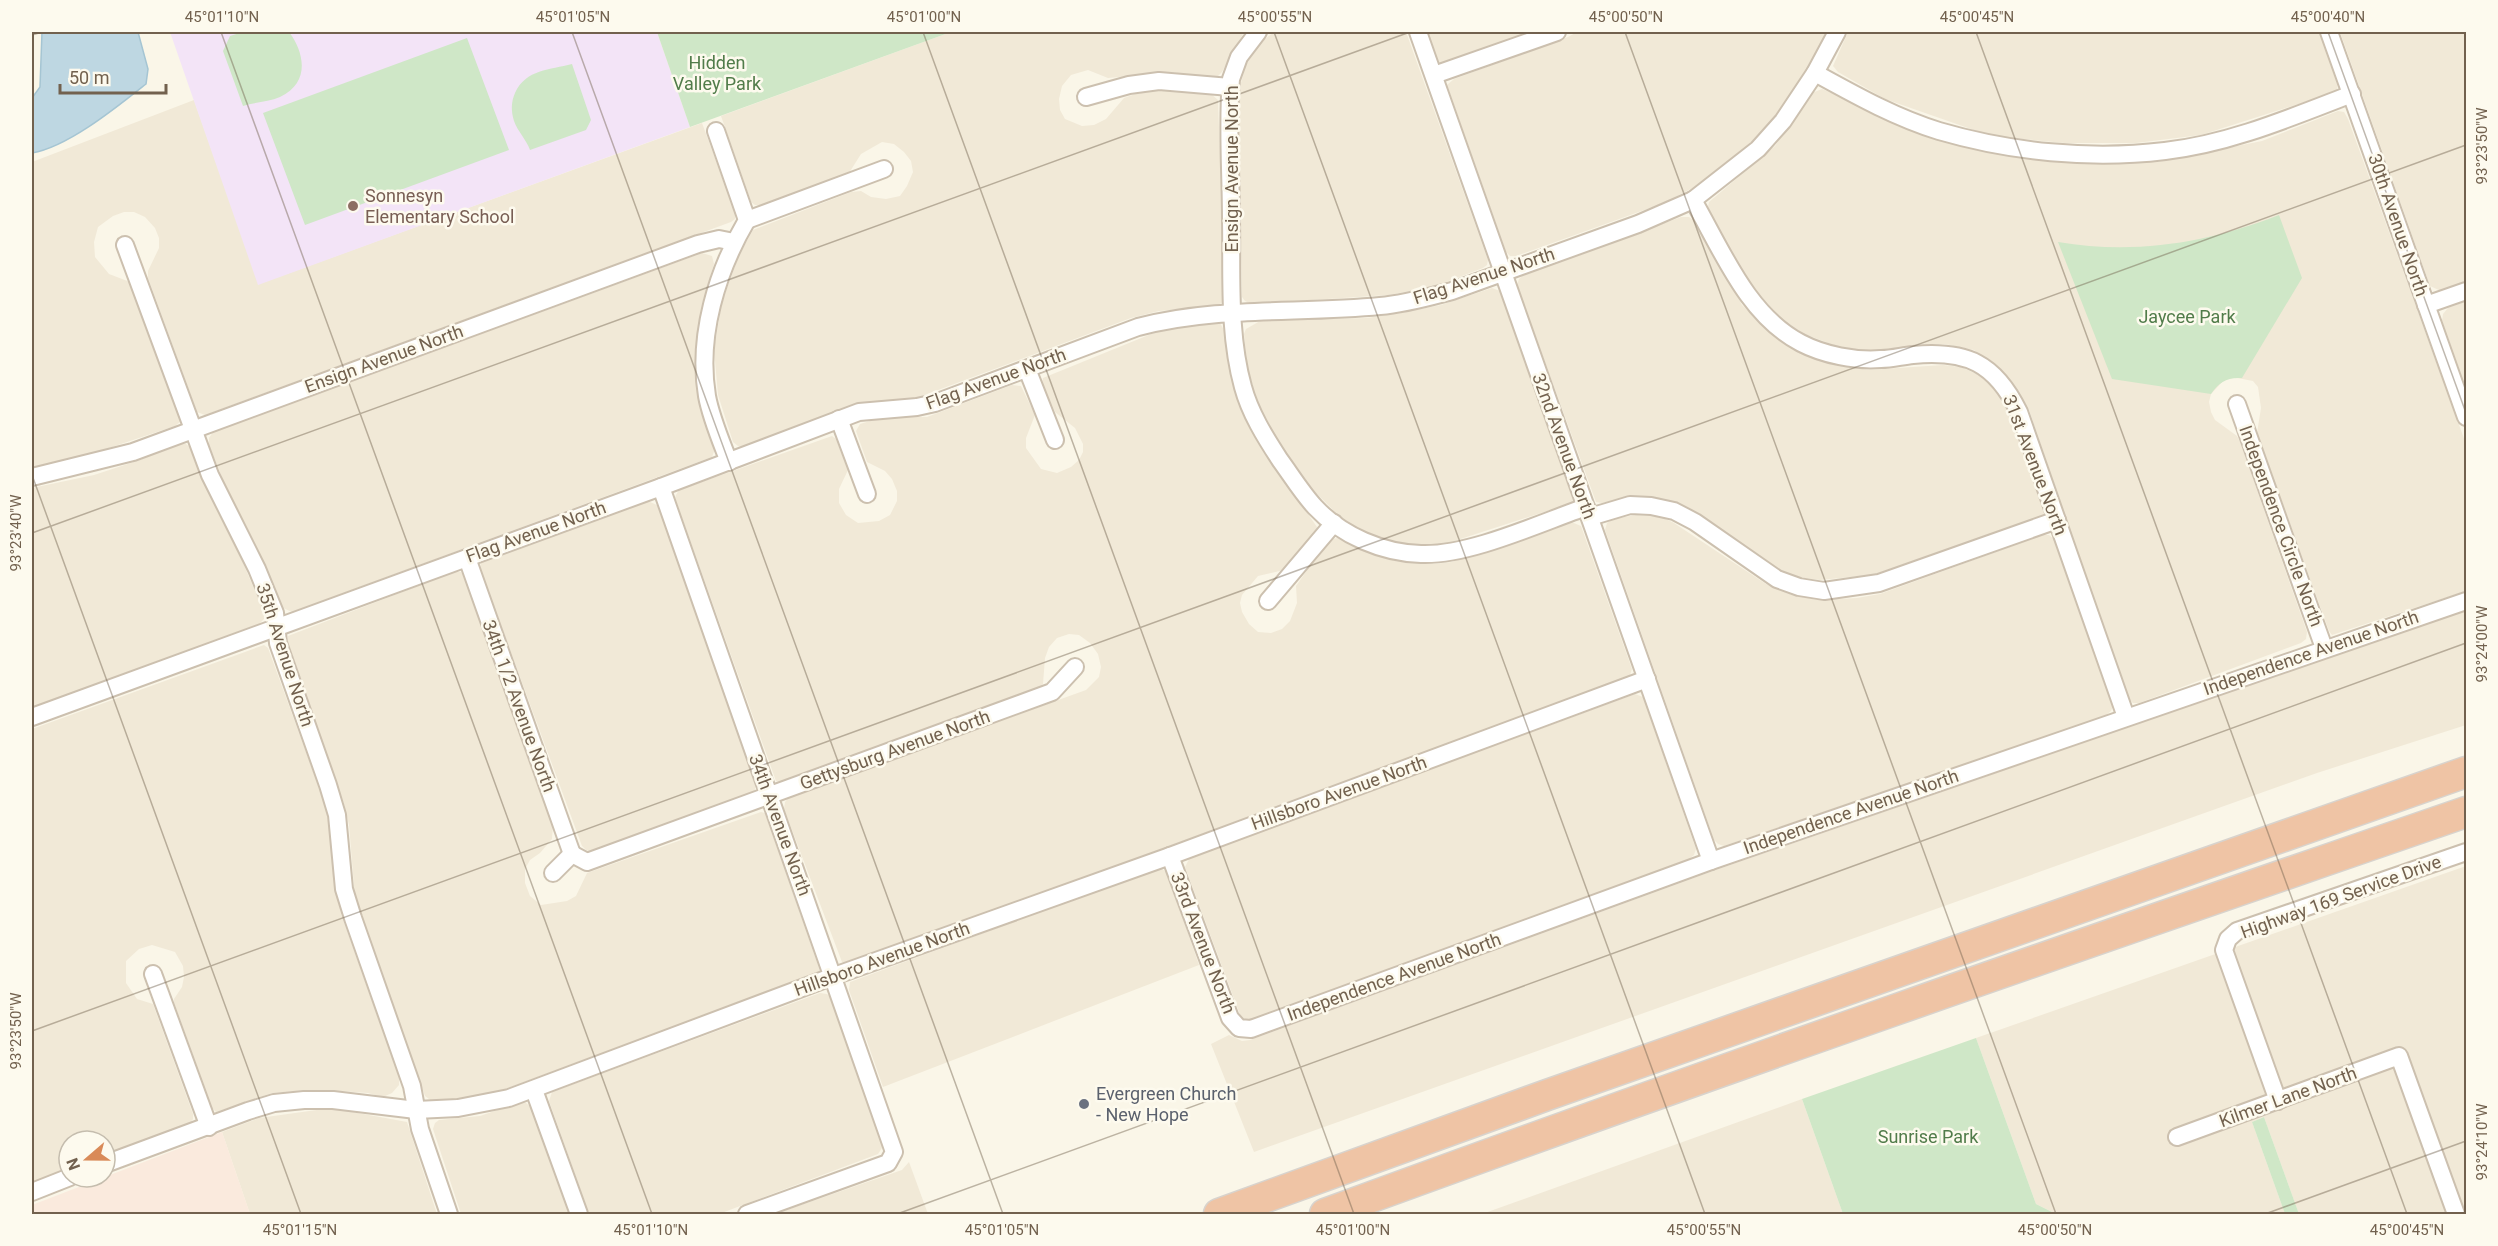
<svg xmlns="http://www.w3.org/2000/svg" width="2498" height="1246" font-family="Roboto,sans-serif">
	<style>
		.residential { fill: #f1e9d7 }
		.commercial { fill: #faeadd }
		.education { fill: #f3e4f7 }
		.green { fill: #cfe7c7 }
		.water { fill: #bed7e2; stroke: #a5c5d3; stroke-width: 1.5 }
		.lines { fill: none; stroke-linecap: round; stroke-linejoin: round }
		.street-casing { stroke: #ccc0af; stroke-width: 20 }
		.highway-casing { stroke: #d8d3cd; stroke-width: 33 }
		.street { stroke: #fff; stroke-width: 16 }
		.highway { stroke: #efc4a5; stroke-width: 30 }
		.ticks { fill: none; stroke: #72614e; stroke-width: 1.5; stroke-opacity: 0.45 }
		.education-dot { fill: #8d6e63; stroke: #fdfaee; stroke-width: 2 }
		.worship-dot { fill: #6b7280; stroke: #fdfaee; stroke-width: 2 }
		.labels { text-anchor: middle; stroke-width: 5; stroke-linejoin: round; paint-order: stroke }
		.park-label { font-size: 18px; fill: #517c4a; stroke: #fdfaee }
		.street-label { font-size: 18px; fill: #72614e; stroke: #fdfaee }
		.education-label { font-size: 18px; fill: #785e54; stroke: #fdfaee; text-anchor: start }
		.worship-label { font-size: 18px; fill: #5b616d; stroke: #fdfaee; text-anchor: start }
		.neatline { fill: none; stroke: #72614e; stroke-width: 2 }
		.ticks-label { font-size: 15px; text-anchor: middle; fill: #72614e }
	</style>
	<rect width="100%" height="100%" fill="#faf6e8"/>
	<g class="residential">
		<path d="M951,32h293l-22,40 -6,6 -7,1 -37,-7 -64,6 -20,-8 -17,5 -9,11 -3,13 1,11 5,9 17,7 12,-1 12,-6 18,-21 11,-4 32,-5 43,4 8,7 7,195 -2,7 -7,4 -57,5 -28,7 -217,81 -57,4 -115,44 -4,-1 -5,-4 -15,-47 -4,-46 8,-47 17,-47 14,-25 98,-38 10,-1 10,6 15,2 14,-3 7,-10 6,-14 -2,-11 -7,-9 -10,-8 -12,-2 -21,12 -12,19 -89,32h-5l-4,-3 -30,-86z"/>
		<path d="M1274,32h132l82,228 -1,5 -4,3 -50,19 -45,8 -136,9 -7,-3 -3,-4 -4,-204 8,-28 14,-22z"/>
		<path d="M1427,32h104l-90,32 -3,-2z"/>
		<path d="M1577,32h250l-29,51 -29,41 -33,33 -37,28 -38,19 -145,52h-6l-4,-4 -59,-167 7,-6 114,-42z"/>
		<path d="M1848,32h472l18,52 -1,6 -7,4 -129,41 -65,8h-71l-74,-7 -106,-37 -47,-27 -5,-6z"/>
		<path d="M2340,32h126v250l-25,9 -11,-5z"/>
		<path d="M1822,89l125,51 44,12 96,10h70l105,-21 76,-30 6,1 4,7 118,325v147l-134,44 -3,-4 -72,-198 4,-25 -3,-21 -5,-6 -21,-4 -9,4 -12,13 -2,8 2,10 4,8 22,16 3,6 67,190 -1,7 -5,4 -162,60h-6l-5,-4 -100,-292 -25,-36 -29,-21 -29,-6h-25l-46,9 -32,-5 -38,-14 -38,-25 -23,-35 -35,-67 1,-5 66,-56 37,-53z"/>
		<path d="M194,100l65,184 443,-161 33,89v7l-4,3 -526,193 -8,-3 -49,-134v-7l11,-23v-10l-4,-10 -10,-11 -11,-5h-10l-11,4 -15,11 -4,15 1,15 14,17 21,8 50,134v6l-5,4 -84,28 -59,14v-306z"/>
		<path d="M1681,217h8l7,5 46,83 24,23 28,20 36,16 38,6 75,-5 18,2 18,8 22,19 43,117v5l-172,59 -52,5 -23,-3 -23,-10 -56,-40 -31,-18 -31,-10 -21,-2 -33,6 -6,-1 -79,-217 2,-6 5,-5z"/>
		<path d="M702,253l10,3 2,8 -12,40 -5,38v34l6,36 12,37 -3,8 -420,155 -9,-4 -16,-39 -38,-74 -20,-50v-7l4,-6z"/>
		<path d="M1492,288l8,3 73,209 -1,3 -124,40 -35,4 -29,-7 -29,-13 -21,-16 -22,-22 -39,-55 -17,-36 -9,-33 -3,-31 2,-5 14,-8 107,-3 33,-5 41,-8z"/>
		<path d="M2466,301v88l-24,-68 1,-7 5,-6z"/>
		<path d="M1215,322l5,1 4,7 11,62 11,26 13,25 58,84 -1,7 -32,36 -26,6 -16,19 -2,8 2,9 7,12 9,8 13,1 11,-4 8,-8 7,-18 -1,-17 30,-43 6,-4 6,-1 57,23 39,3 18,-2 117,-41 12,5 51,143 -2,6 -6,4 -776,285 -6,-2 -58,-153 1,-7 4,-5 297,-107 13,-13 2,-10 -3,-13 -8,-11 -11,-8 -10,-1 -12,4 -8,9 -4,11 -2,26 -9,7 -253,91 -5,-1 -101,-283 1,-3 3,-5 153,-54 4,3 12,31 -9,19v14l7,12 12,8 21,-2 11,-6 7,-14v-10l-5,-12 -7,-8 -18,-9 -11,-31 4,-7 23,-7h44l85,-32 9,1 14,29 -9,23v10l15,21 16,4 14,-6 8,-7 4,-8v-8l-8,-16 -20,-16 -13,-29 1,-5 113,-46z"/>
		<path d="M180,443l6,1 5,4 21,53 28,55 25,58 -1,5 -5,5 -227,83v-219l62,-13 46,-15z"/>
		<path d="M648,501l11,5 97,278 -1,6 -3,4 -160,58 -6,-2 -4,-4 -102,-278 1,-7z"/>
		<path d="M1636,515l26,2 12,6 92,61 26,11 26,5 39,-2 23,-4 162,-59h7l7,6 57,165 -2,5 -6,5 -381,130 -6,-2 -4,-4 -109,-310 2,-7 6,-4z"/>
		<path d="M454,572h7l3,3 89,250 -1,14 -12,14 -10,7 -5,9v14l5,13 11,9 26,-4 9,-5 11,-23 174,-61 4,1 55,158 -4,3 -311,115 -58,13h-14l-8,-6 -70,-198 -6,-73 -5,-21 -56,-162v-6z"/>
		<path d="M2466,610v115l-149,48 -1063,379 -43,-108 18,-9 13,6 8,-1 463,-169z"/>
		<path d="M264,645l4,3 58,159 15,107 58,163v8l-7,8 -9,4 -15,-4 -28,-2 -33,-1 -35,3 -56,19 -4,-4 -38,-105v-4l8,-12 2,-10 -1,-11 -8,-14 -23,-7 -13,4 -13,12v22l11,16 16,5 40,110v5l-4,6 -84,31v-15h-36v28l-37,14v-454z"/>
		<path d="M1635,694l8,3 53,152 -2,6 -5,4 -441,162 -6,-1 -57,-153 5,-10z"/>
		<path d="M2466,866v348h-167l-35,-97 -12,5 33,92h-229l-20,-10 -60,-166z"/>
		<path d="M1160,868l7,4 32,93 -316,122 -34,-97 1,-8z"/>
		<path d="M820,993l7,1 5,4 52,147 -6,9 -159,60h-130l-40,-113 3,-9z"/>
		<path d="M1802,1099l41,115h-361z"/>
		<path d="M521,1102l5,1 5,4 38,107h-108l-28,-85 2,-6 4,-3 41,-4z"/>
		<path d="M331,1108l76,14 30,92h-187l-28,-82 37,-14z"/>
		<path d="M909,1162l19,52h-153l127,-44z"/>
	</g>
	<path class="commercial" d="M222,1132l28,82h-218v-9z"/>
	<path class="education" d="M170,32h487l33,95 -432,158z"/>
	<g class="green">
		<path d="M243,32h46c16,21 21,51 -9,65 -11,5 -25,5 -37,9l-20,-55 7,-15z"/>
		<path d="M657,32h294l-261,95z"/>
		<path d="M467,38l42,112 -204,75 -42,-112z"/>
		<path d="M572,64l19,56 -5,10 -56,20c-4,-11 -12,-18 -16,-29 -3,-10 -3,-19 1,-28 11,-24 35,-23 57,-29z"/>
		<path d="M2279,215l23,63 -60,100c-15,-1 -23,4 -31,16l-99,-15 -54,-137c76,13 150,1 221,-27z"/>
		<path d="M1976,1038l60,166 20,10h-213l-41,-115z"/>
		<path d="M2264,1117l35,97h-14l-33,-92z"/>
	</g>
	<path class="water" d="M42,32h96l10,37 -2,15c-29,23 -78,63 -114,69v-55l8,-11z"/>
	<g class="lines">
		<g class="street-casing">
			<g id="street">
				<path d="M1258,32l-19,25 -8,22c-4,46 0,94 0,141 1,55 -3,113 12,167 7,26 22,50 37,73 11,15 22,33 35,47 27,29 68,46 106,47 48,2 119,-31 165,-47"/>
				<path d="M1418,32l293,829"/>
				<path d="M2329,32l137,385"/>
				<path d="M1815,73c40,22 81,45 124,58 72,21 151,29 226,20 64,-7 127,-34 187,-57"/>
				<path d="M1434,75l123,-43"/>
				<path d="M1086,97l43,-12 30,-4 71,6"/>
				<path d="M716,131l31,89c-30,51 -50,116 -40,176 4,22 14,45 22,66"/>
				<path d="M1693,200c29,50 54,115 108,143 23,12 54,18 80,16 11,0 21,-3 32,-4 54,-5 82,8 106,57l107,305"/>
				<path d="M747,220l137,-51"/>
				<path d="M125,245l85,230 47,94 18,44 3,30 50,142 9,30 7,74 9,29 59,168 8,43 29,85"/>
				<path d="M2426,305l40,-14"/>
				<path d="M1027,369l28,71"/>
				<path d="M2237,404l87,244"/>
				<path d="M839,419l28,75"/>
				<path d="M32,477l101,-25 565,-208 21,-5 15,3"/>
				<path d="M661,487l233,665 -6,11 -141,51"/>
				<path d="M1590,517l40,-12 21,1 23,5 21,11 82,57 22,8 25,4 55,-8 178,-63"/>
				<path d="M467,558l105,296"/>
				<path d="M1268,601l66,-78"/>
				<path d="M32,717l629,-230 198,-75 58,-5 18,-4 203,-76c79,-21 162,-13 242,-21 25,-2 49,-9 72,-15l186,-67 55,-24 65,-51 25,-28 32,-48 22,-41"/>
				<path d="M572,854l15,8 465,-170 23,-25"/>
				<path d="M1170,856l60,162 9,10 12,1 460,-168 755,-260"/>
				<path d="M553,873l19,-19"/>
				<path d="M153,974l56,153"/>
				<path d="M534,1090l45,124"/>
				<path d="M2278,1101l-54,-151 4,-11 9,-8 229,-79"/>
				<path d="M2177,1137l222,-81 57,158"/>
				<path d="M105,1164l143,-53 26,-8 30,-3h29l83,10 42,-2 51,-10 325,-122 336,-120 477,-177"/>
				<path d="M32,1192l38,-15"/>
			</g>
		</g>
		<g class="highway-casing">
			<g id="highway">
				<path d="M1219,1214l328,-119 919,-323"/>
				<path d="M1325,1214c379,-139 760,-271 1141,-402"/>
			</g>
		</g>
		<use href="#street" class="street"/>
		<use href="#highway" class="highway"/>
	</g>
	<path class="ticks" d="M221,32l431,1182M572,32l431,1182M923,32l431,1182M1274,32l431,1182M1625,32l431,1182M1976,32l431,1182M2328,32l138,381M32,35l10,-3M32,475l269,739M32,533l1378,-501M32,1031l2434,-886M897,1214l1569,-571M2265,1214l201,-73"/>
	<circle class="education-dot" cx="353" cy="206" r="6"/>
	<circle class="worship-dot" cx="1084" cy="1104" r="6"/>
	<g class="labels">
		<g class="park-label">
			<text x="717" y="69">Hidden<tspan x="717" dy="21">Valley Park</tspan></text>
			<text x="2187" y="323">Jaycee Park</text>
			<text x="1928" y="1143">Sunrise Park</text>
		</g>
		<g class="street-label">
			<text transform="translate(1232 169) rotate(-90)" y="6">Ensign Avenue North</text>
			<text transform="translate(2398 225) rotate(71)" y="6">30th Avenue North</text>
			<text transform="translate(1484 276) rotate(-18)" y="6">Flag Avenue North</text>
			<text transform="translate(384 359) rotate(-20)" y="6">Ensign Avenue North</text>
			<text transform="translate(996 379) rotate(-20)" y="6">Flag Avenue North</text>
			<text transform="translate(1564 446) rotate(70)" y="6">32nd Avenue North</text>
			<text transform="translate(2035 465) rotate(69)" y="6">31st Avenue North</text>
			<text transform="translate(2281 526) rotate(70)" y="6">Independence Circle North</text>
			<text transform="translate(536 532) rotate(-20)" y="6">Flag Avenue North</text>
			<text transform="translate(2311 653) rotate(-19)" y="6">Independence Avenue North</text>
			<text transform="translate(285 655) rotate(72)" y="6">35th Avenue North</text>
			<text transform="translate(519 706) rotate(70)" y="6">34th 1/2 Avenue North</text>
			<text transform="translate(895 750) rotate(-20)" y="6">Gettysburg Avenue North</text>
			<text transform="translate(1339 793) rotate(-20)" y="6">Hillsboro Avenue North</text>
			<text transform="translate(1851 812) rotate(-19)" y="6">Independence Avenue North</text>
			<text transform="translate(780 825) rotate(70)" y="6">34th Avenue North</text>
			<text transform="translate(2341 897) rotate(-20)" y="6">Highway 169 Service Drive</text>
			<text transform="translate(1203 943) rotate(69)" y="6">33rd Avenue North</text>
			<text transform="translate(882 959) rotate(-20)" y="6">Hillsboro Avenue North</text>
			<text transform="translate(1394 977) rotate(-20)" y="6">Independence Avenue North</text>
			<text transform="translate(2288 1097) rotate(-20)" y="6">Kilmer Lane North</text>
		</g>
		<g class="education-label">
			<text x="365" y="202">Sonnesyn<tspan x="365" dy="21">Elementary School</tspan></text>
		</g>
		<g class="worship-label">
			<text x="1096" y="1100">Evergreen Church<tspan x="1096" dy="21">- New Hope</tspan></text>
		</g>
	</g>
	<rect width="2498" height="1246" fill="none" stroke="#fdfaee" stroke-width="66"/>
	<g transform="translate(87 1159) rotate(250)"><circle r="28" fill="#fdfaee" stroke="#c5bdae" stroke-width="1.5"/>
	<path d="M0-4.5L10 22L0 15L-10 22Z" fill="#d98a58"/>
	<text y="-9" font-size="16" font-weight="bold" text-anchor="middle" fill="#72614e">N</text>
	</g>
	<path d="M60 84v9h106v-9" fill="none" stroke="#72614e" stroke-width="3"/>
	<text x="69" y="84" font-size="18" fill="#72614e" stroke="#fdfaee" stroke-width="4.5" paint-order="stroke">50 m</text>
	<rect x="33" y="33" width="2432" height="1180" class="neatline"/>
	<g class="ticks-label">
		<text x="222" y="22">45°01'10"N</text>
		<text x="573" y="22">45°01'05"N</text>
		<text x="924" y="22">45°01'00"N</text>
		<text x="1275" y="22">45°00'55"N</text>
		<text x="1626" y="22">45°00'50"N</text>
		<text x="1977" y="22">45°00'45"N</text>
		<text x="2328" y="22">45°00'40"N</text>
		<text transform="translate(2482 146) rotate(-90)" y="5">93°23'50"W</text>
		<text transform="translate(16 533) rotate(-90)" y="5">93°23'40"W</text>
		<text transform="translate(2482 644) rotate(-90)" y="5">93°24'00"W</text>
		<text transform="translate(16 1031) rotate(-90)" y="5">93°23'50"W</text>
		<text transform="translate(2482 1142) rotate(-90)" y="5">93°24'10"W</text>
		<text x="300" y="1235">45°01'15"N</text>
		<text x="651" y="1235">45°01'10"N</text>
		<text x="1002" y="1235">45°01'05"N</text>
		<text x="1353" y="1235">45°01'00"N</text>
		<text x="1704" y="1235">45°00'55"N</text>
		<text x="2055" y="1235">45°00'50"N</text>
		<text x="2407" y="1235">45°00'45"N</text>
	</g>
</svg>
